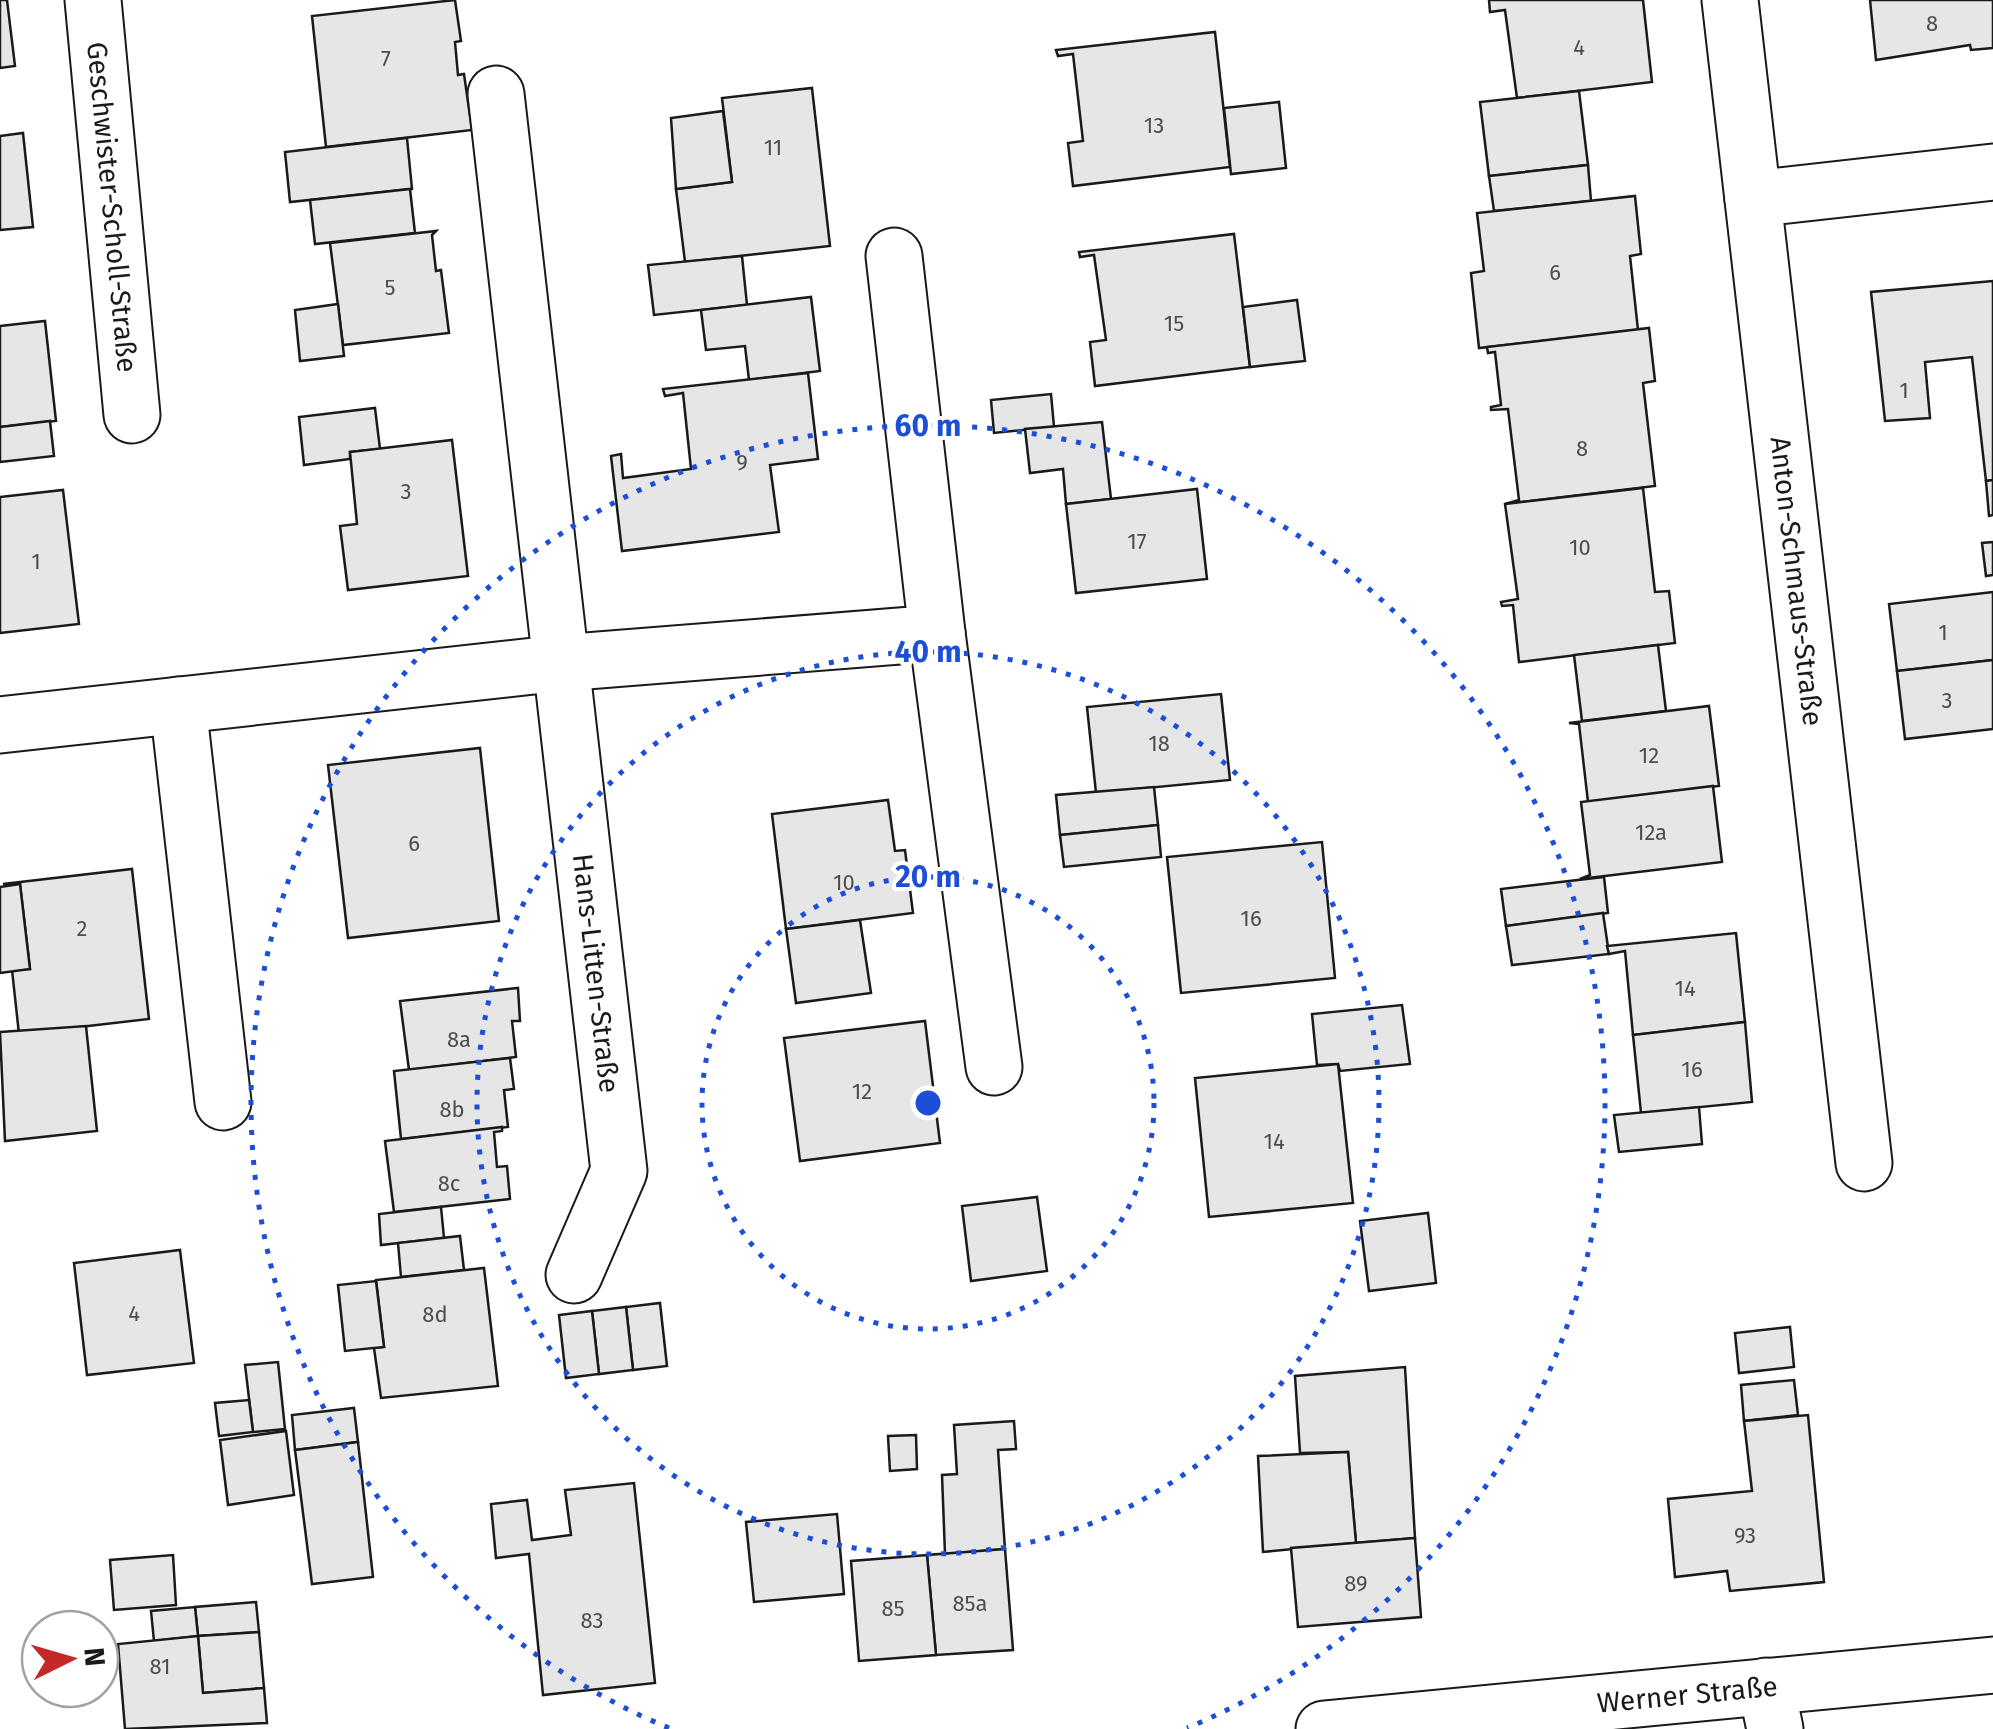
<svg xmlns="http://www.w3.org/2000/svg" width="1993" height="1729" font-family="'Fira Sans',sans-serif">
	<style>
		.building { fill: #e6e6e6; stroke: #1a1a1a; stroke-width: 2.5 }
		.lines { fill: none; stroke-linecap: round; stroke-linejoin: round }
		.minor-casing { stroke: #1a1a1a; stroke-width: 59 }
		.major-casing { stroke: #1a1a1a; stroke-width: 59 }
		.minor { stroke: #fff; stroke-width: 55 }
		.major { stroke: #fff; stroke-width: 55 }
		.ring { fill: none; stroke: #1d4ed8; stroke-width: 5; stroke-dasharray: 5 10 }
		.labels { text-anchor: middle; stroke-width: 8; stroke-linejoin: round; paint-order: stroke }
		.number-label { font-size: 22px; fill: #4d4d4d }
		.street-label { font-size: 28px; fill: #1a1a1a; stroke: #fff }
		.centre { fill: #1d4ed8; stroke: #fff; stroke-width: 5 }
		.ring-label { font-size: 30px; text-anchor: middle; font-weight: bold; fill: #1d4ed8; stroke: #fff; stroke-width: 8; stroke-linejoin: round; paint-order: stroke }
	</style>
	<rect width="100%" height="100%" fill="#fff"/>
	<g class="building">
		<path d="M0,0h7l8,66 -15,2z"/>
		<path d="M455,0l6,41 -6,1 3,33 6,-1 8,56 -146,17 -14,-131z"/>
		<path d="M1489,0h154l9,82 -135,16 -12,-88 -15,2z"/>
		<path d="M1870,0h123v48l-22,2 -1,-5 -94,15z"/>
		<path d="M1215,32l15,135 -157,19 -5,-43 15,-2 -10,-87 -15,2 -2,-6z"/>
		<path d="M812,88l18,158 -145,16 -9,-73 56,-7 -10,-84z"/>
		<path d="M1579,91l9,74 -99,11 -9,-74z"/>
		<path d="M1279,102l7,66 -55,6 -7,-66z"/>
		<path d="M723,111l9,71 -56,7 -5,-71z"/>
		<path d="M23,133l10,94 -33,3v-94z"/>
		<path d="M407,138l5,51 -122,13 -5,-50z"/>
		<path d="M1588,165l3,36 -97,10 -5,-35z"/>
		<path d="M410,189l5,44 -100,11 -5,-44z"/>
		<path d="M1635,196l6,58 -11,2 8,74 -159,18 -8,-75 13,-2 -7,-58z"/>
		<path d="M436,231l-4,4 4,36 5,-1 8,63 -106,12 -13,-102z"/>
		<path d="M1234,234l16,133 -155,19 -5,-44 16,-2 -12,-85 -14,2 -1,-5z"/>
		<path d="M742,256l5,49 -93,10 -6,-50z"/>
		<path d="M1993,281v199l-7,1 -14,-124 -47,5 5,56 -45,3 -14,-129z"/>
		<path d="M811,297l9,74 -71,9 -4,-34 -39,4 -5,-40z"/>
		<path d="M1297,300l8,61 -55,6 -7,-60z"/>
		<path d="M338,304l6,52 -44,5 -5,-51z"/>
		<path d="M45,321l11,100 -56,6v-101z"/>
		<path d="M1649,328l6,53 -12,2 12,103 -150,18 14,-4 -11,-91 -17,1v-3l10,-2 -6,-53 -7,1 -1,-6z"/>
		<path d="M808,373l10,86 -48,6 9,67 -157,19 -11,-95 10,-2 2,24 68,-9 -8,-76 -18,3 -2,-7z"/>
		<path d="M1051,394l3,33 -60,6 -3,-33z"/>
		<path d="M375,408l5,41 -30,3v7l-46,6 -5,-48z"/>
		<path d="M50,421l4,35 -54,6v-35z"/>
		<path d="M1102,422l9,77 -45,5 -3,-35 -33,4 -5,-44z"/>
		<path d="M452,440l16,136 -120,14 -8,-64 17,-2 -7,-72z"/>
		<path d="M1993,480v35l-4,1 -3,-35z"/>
		<path d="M1643,488l12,104 14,-1 6,52 -156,19 -6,-57 -11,1 -1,-4 17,-3 -13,-95z"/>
		<path d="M1197,489l10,90 -131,14 -10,-89z"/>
		<path d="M63,490l16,134 -79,9v-136z"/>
		<path d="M1993,542v33l-7,1 -4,-33z"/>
		<path d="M1993,592v68l-96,11 -8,-67z"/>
		<path d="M1658,645l8,66 -84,10 -8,-66z"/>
		<path d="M1993,660v69l-88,10 -8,-68z"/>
		<path d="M1221,694l9,86 -134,13 -9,-86z"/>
		<path d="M1709,706l10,80 -131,16 -9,-78 -10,-1z"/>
		<path d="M480,748l19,173 -151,17 -20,-173z"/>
		<path d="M1713,786l9,76 -142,17 10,-4 -9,-73z"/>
		<path d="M1154,787l4,38 -98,10 -4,-40z"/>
		<path d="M888,800l7,51 10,-1 8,63 -127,16 -14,-115z"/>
		<path d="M1158,825l3,32 -97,10 -4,-32z"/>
		<path d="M1322,842l13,136 -154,15 -14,-136z"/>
		<path d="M132,869l17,150 -130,15 -7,-64 18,-1 -10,-85h-17z"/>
		<path d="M1604,877l4,36 -102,13 -5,-37z"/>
		<path d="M20,884l10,85 -30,4v-86z"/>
		<path d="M1603,913l6,41 -97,11 -6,-39z"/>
		<path d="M860,920l11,73 -75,10 -10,-74z"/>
		<path d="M1736,933l9,89 -112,13 -8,-84 -16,3 -2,-8z"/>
		<path d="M518,988l2,33h-8l4,36 -107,13 -9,-69z"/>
		<path d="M1402,1005l8,59 -70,7 -2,-7 -21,1 -5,-51z"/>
		<path d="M925,1021l15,122 -140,18 -16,-123z"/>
		<path d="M1745,1022l7,80 -111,11 -8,-78z"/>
		<path d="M86,1026l11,105 -92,10 -5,-109z"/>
		<path d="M510,1058l4,31 -10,1 4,37 -107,12 -7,-68z"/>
		<path d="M1338,1064l15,139 -144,14 -14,-139z"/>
		<path d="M1699,1107l3,37 -83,8 -5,-37z"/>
		<path d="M502,1127v4l-8,1 3,35 10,-1 3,33 -116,13 -9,-71z"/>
		<path d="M1037,1197l10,74 -76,10 -9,-75z"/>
		<path d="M441,1207l3,31 -63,7 -2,-31z"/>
		<path d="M1428,1213l8,70 -67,8 -9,-70z"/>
		<path d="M460,1236l4,34 -63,7 -3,-34z"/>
		<path d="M180,1250l14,113 -107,12 -13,-112z"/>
		<path d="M484,1268l14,118 -117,12 -7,-50 10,-1 -8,-67z"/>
		<path d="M376,1281l8,66 -39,4 -7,-66z"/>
		<path d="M660,1303l7,63 -34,4 -7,-63z"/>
		<path d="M626,1307l7,63 -34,4 -7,-63z"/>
		<path d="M592,1311l7,63 -33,4 -7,-63z"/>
		<path d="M1790,1327l4,40 -55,6 -4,-40z"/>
		<path d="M278,1362l7,67 -32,3 -8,-67z"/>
		<path d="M1405,1367l10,171 -59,5 -8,-91 -48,1 -5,-77z"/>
		<path d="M1794,1380l4,35 -54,6 -3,-36z"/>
		<path d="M249,1400l4,32 -34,4 -4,-33z"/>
		<path d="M354,1408l4,34 -63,8 -3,-35z"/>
		<path d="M1808,1415l16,167 -94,9 -3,-20 -52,6 -7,-78 84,-8 -8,-70z"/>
		<path d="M1014,1421l2,28 -18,1 7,99 -60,5 -3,-79 15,-1 -3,-49z"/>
		<path d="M286,1431l8,64 -66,10 -8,-65z"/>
		<path d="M916,1435l1,34 -27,2 -2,-35z"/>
		<path d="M358,1442l15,135 -61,7 -17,-134z"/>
		<path d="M1348,1452l8,91 -93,9 -5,-96z"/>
		<path d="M634,1483l21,200 -112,12 -14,-141 -33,4 -5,-54 36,-4 5,40 39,-5 -6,-45z"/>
		<path d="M837,1514l7,80 -90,8 -8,-80z"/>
		<path d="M1415,1538l6,79 -123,10 -7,-79z"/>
		<path d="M1005,1549l8,101 -77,5 -9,-100z"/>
		<path d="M173,1555l3,50 -62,5 -4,-50z"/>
		<path d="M927,1555l9,100 -77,6 -8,-100z"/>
		<path d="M256,1602l3,30 -61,4 -3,-29z"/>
		<path d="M195,1607l3,29 -44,5 -3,-30z"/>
		<path d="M259,1632l5,56 -61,5 -5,-57z"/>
		<path d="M198,1636l5,57 61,-5 3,35 -142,6 -7,-85z"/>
	</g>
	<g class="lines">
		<g class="minor-casing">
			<g id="minor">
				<path id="s1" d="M93,0l39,415"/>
				<path id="s2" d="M1730,0l134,1163"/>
				<path id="s3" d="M496,94l123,1077 -45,104"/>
				<path d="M1753,199l240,-27"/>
				<path d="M937,633l57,434"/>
				<path d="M178,705l45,397"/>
				<path d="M0,725l561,-62 376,-30 -43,-377"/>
				<path d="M1766,1686l9,43"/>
			</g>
		</g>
		<g class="major-casing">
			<g id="major">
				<path id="s4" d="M1324,1729l669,-64"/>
			</g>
		</g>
		<use href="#minor" class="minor"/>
		<use href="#major" class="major"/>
	</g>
	<g class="ring">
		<circle cx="928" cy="1103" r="226"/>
		<circle cx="928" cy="1103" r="451"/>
		<path d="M669 1728A677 677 0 1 1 1187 1728"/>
	</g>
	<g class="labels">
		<g class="number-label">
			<text x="1932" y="31">8</text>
			<text x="1579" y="55">4</text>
			<text x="386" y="66">7</text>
			<text x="1154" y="133">13</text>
			<text x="773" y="155">11</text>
			<text x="1555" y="280">6</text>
			<text x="390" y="295">5</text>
			<text x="1174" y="331">15</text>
			<text x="1904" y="398">1</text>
			<text x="1582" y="456">8</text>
			<text x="742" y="470">9</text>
			<text x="406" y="499">3</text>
			<text x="1137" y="549">17</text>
			<text x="1580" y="555">10</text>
			<text x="36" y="569">1</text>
			<text x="1943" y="640">1</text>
			<text x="1947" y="708">3</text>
			<text x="1159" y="751">18</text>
			<text x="1649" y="763">12</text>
			<text x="1651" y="840">12a</text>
			<text x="414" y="851">6</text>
			<text x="844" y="890">10</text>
			<text x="1251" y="926">16</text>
			<text x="82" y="936">2</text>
			<text x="1685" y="996">14</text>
			<text x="459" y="1047">8a</text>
			<text x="1692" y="1077">16</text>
			<text x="862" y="1099">12</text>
			<text x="452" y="1117">8b</text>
			<text x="1274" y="1149">14</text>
			<text x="449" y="1191">8c</text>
			<text x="134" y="1321">4</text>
			<text x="435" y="1322">8d</text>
			<text x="1745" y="1543">93</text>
			<text x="1356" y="1591">89</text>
			<text x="970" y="1611">85a</text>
			<text x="893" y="1616">85</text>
			<text x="592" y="1628">83</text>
			<text x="160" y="1674">81</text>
		</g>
		<g class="street-label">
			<text dy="10" stroke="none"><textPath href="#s1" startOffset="208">Geschwister-Scholl-Straße</textPath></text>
			<text dy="10" stroke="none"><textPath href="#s2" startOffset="585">Anton-Schmaus-Straße</textPath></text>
			<text dy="10" stroke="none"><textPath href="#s3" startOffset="885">Hans-Litten-Straße</textPath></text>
			<text dy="10" stroke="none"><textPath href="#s4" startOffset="365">Werner Straße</textPath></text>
		</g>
	</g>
	<circle cx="928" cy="1103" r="15" class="centre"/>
	<g class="ring-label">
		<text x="928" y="436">60 m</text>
		<text x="928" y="662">40 m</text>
		<text x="928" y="887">20 m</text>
	</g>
	<g transform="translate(70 1659) rotate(85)"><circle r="48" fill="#ffffff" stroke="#a3a3a3" stroke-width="2.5"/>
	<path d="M0-8L18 38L0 25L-18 38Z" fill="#c62828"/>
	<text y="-15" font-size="28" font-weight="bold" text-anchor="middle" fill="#1a1a1a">N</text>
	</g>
</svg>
